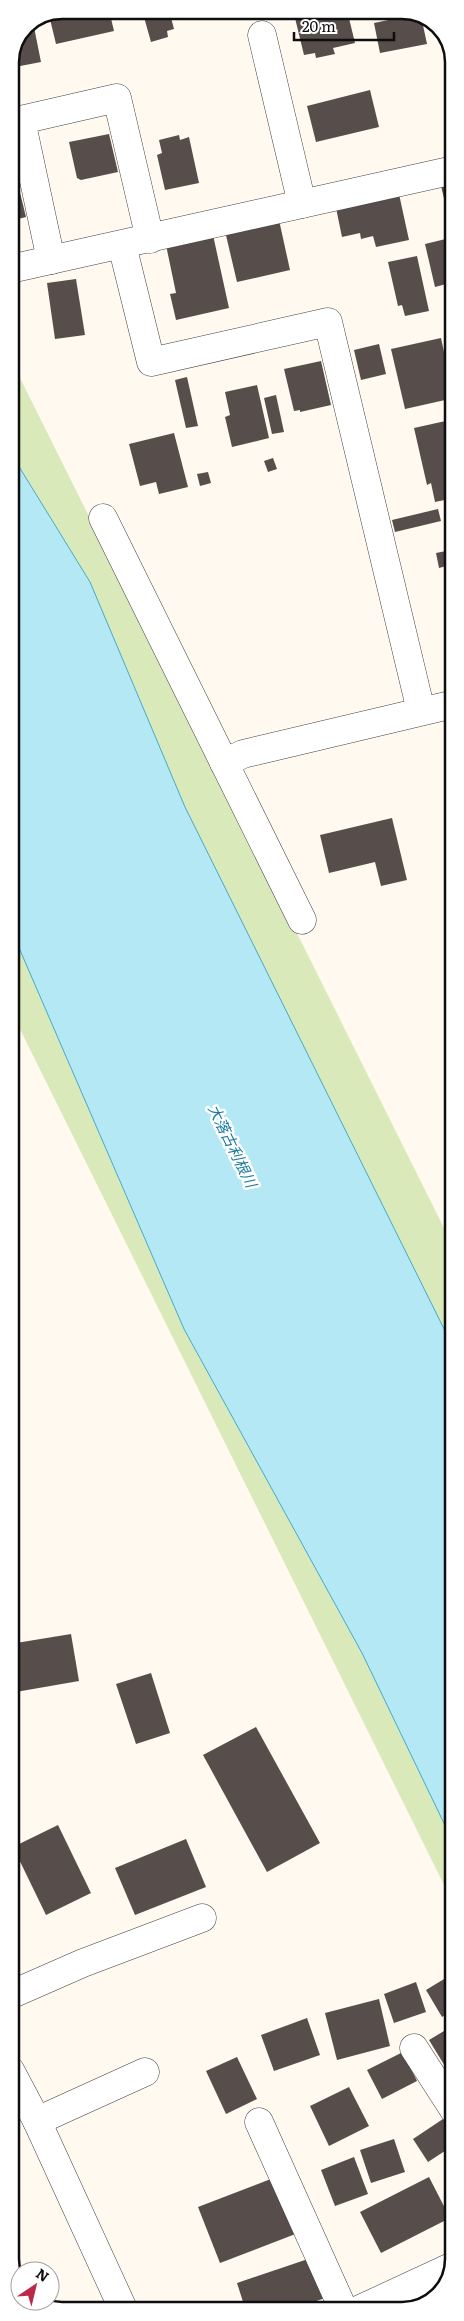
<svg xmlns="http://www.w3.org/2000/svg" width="464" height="2321" font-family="Literata,'Noto Sans JP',serif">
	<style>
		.green { fill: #dae9ba }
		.water { fill: #b5e8f5; stroke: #3eaacb }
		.building { fill: #574d4b }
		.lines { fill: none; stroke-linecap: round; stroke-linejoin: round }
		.minor-casing { stroke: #414141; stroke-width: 29 }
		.minor { stroke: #fff; stroke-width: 28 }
		.labels { text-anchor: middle; stroke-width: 5; stroke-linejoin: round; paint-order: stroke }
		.water-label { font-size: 15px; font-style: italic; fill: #197a9e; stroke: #fff }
		.rim { fill: none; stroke: #0e0e0e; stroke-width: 2.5 }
	</style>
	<rect width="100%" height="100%" fill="#fff9f0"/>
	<g class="green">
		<path d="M10,358l444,890v101l-269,-542 -95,-225 -80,-130z"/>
		<path d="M10,927l174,402 178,324 92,191v61l-444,-896z"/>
	</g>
	<path class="water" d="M10,452l80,130 95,225 269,542v495l-92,-191 -178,-324 -174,-402z"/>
	<g class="building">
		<path d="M61,10h48l5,21 -58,13 -7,-29z"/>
		<path d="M142,10h27l5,19 -7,2 1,6 -17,5z"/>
		<path d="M324,10h23l8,33 -22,5 2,6 -19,4 -1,-5 -11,2 -9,-37z"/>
		<path d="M417,14l4,2 6,28 -47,9 -6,-30z"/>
		<path d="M33,22l8,40 -26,5 -2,-9 -2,1 14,-34z"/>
		<path d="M370,90l9,37 -63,15 -9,-36z"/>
		<path d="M109,134l9,38 -37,8 -4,-2 -8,-36z"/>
		<path d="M179,135l1,5 9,-3 10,46 -34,7 -8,-35 5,-2 -3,-13z"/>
		<path d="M10,152l16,65 -16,4z"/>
		<path d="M454,183v53h-1l-12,-50z"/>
		<path d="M399,194l10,46 -33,7 -3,-11 -12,3 -1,-6 -18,4 -6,-29z"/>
		<path d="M279,220l11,50 -53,12 -12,-51z"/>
		<path d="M213,235l16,73 -53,12 -6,-26 6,-1 -10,-48z"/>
		<path d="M454,237v45l-19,5 -10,-43z"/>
		<path d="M417,256l12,55 -24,5 -3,-11 -4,1 -10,-44z"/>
		<path d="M76,279l9,56 -30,4 -8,-56z"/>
		<path d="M454,301v21l-1,1 -5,-21z"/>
		<path d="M441,338l13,60 -49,11 -14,-60z"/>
		<path d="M379,344l7,30 -25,6 -7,-30z"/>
		<path d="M321,361l10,44 -31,7v-2l-6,1 -10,-42z"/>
		<path d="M187,377l11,49 -12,2 -11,-48z"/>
		<path d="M257,385l12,53 -37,9 -7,-30 5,-2 -5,-23z"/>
		<path d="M276,395l8,37 -12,2 -8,-36z"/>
		<path d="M450,420l4,17v61l-19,4 -4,-19 -4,2 -13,-57z"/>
		<path d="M174,433l14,54 -29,7 -3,-12 -16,4 -11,-42z"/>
		<path d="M273,458l4,11 -9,3 -4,-11z"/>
		<path d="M208,472l3,11 -11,3 -3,-12z"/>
		<path d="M438,509l3,12 -46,11 -3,-12z"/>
		<path d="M454,529v48h-1l-3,-12 -11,3 -3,-15 15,-3 -4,-20z"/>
		<path d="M392,818l15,62 -26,6 -6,-24 -46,11 -9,-38z"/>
		<path d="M71,1634l8,47 -69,12v-49z"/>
		<path d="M151,1673l19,60 -34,11 -20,-60z"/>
		<path d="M256,1727l64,116 -53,29 -64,-117z"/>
		<path d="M58,1825l33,68 -45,22 -33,-68z"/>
		<path d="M186,1839l20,48 -71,28 -20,-47z"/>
		<path d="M454,1973v37l-12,7 -16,-27z"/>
		<path d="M416,1982l10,30 -32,11 -10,-29z"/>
		<path d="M379,1999l11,47 -53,14 -12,-47z"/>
		<path d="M307,2018l13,37 -46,16 -13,-36z"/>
		<path d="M454,2025v56l-25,-41z"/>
		<path d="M403,2052l14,29 -35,18 -15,-29z"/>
		<path d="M237,2057l20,42 -31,15 -20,-43z"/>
		<path d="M349,2087l20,39 -40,20 -19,-40z"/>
		<path d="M446,2117l8,12v16l-26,17 -15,-23z"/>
		<path d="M394,2139l11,33 -34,11 -11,-33z"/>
		<path d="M354,2157l14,37 -33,12 -14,-36z"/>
		<path d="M276,2177l22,56 -78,30 -22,-56z"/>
		<path d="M429,2177l21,41 -69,35 -21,-41z"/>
		<path d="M311,2258l14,40 -37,13h-42l-9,-28z"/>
	</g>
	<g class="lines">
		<g class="minor-casing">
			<g id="minor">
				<path d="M262,35l40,169"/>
				<path d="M122,245l29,117 177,-40 93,389"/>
				<path d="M51,260l-30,-140 96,-22 33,141"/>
				<path d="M10,269l444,-99"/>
				<path d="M103,518l199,402"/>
				<path d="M224,763l19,-9 211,-50"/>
				<path d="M10,1995l73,-32 119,-45"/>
				<path d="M414,2048l40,62"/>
				<path d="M10,2070l27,51 87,190"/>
				<path d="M37,2121l108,-49"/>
				<path d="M259,2122l85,189"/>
				<path d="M356,2311l95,-44"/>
			</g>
		</g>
		<use href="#minor" class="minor"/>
	</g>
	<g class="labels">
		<g class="water-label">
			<text transform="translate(232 1146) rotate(64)" y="5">大落古利根川</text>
		</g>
	</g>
	<path d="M0 0H464V2321H0ZM62 19H402A43 43 0 0 1 445 62V2259A43 43 0 0 1 402 2302H62A43 43 0 0 1 19 2259V62A43 43 0 0 1 62 19Z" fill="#fff" fill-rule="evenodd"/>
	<path class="rim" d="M62 19H402A43 43 0 0 1 445 62V2259A43 43 0 0 1 402 2302H62A43 43 0 0 1 19 2259V62A43 43 0 0 1 62 19Z"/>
	<g transform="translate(35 2286) rotate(35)"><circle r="24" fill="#ffffff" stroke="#9f9f9f"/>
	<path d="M0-4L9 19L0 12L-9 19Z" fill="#bc2848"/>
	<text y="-8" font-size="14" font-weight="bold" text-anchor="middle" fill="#0e0e0e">N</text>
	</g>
	<path d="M294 32v8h100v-8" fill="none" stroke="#0e0e0e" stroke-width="2.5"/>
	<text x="302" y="32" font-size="15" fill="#0e0e0e" stroke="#ffffff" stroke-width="4" paint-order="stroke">20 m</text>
</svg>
